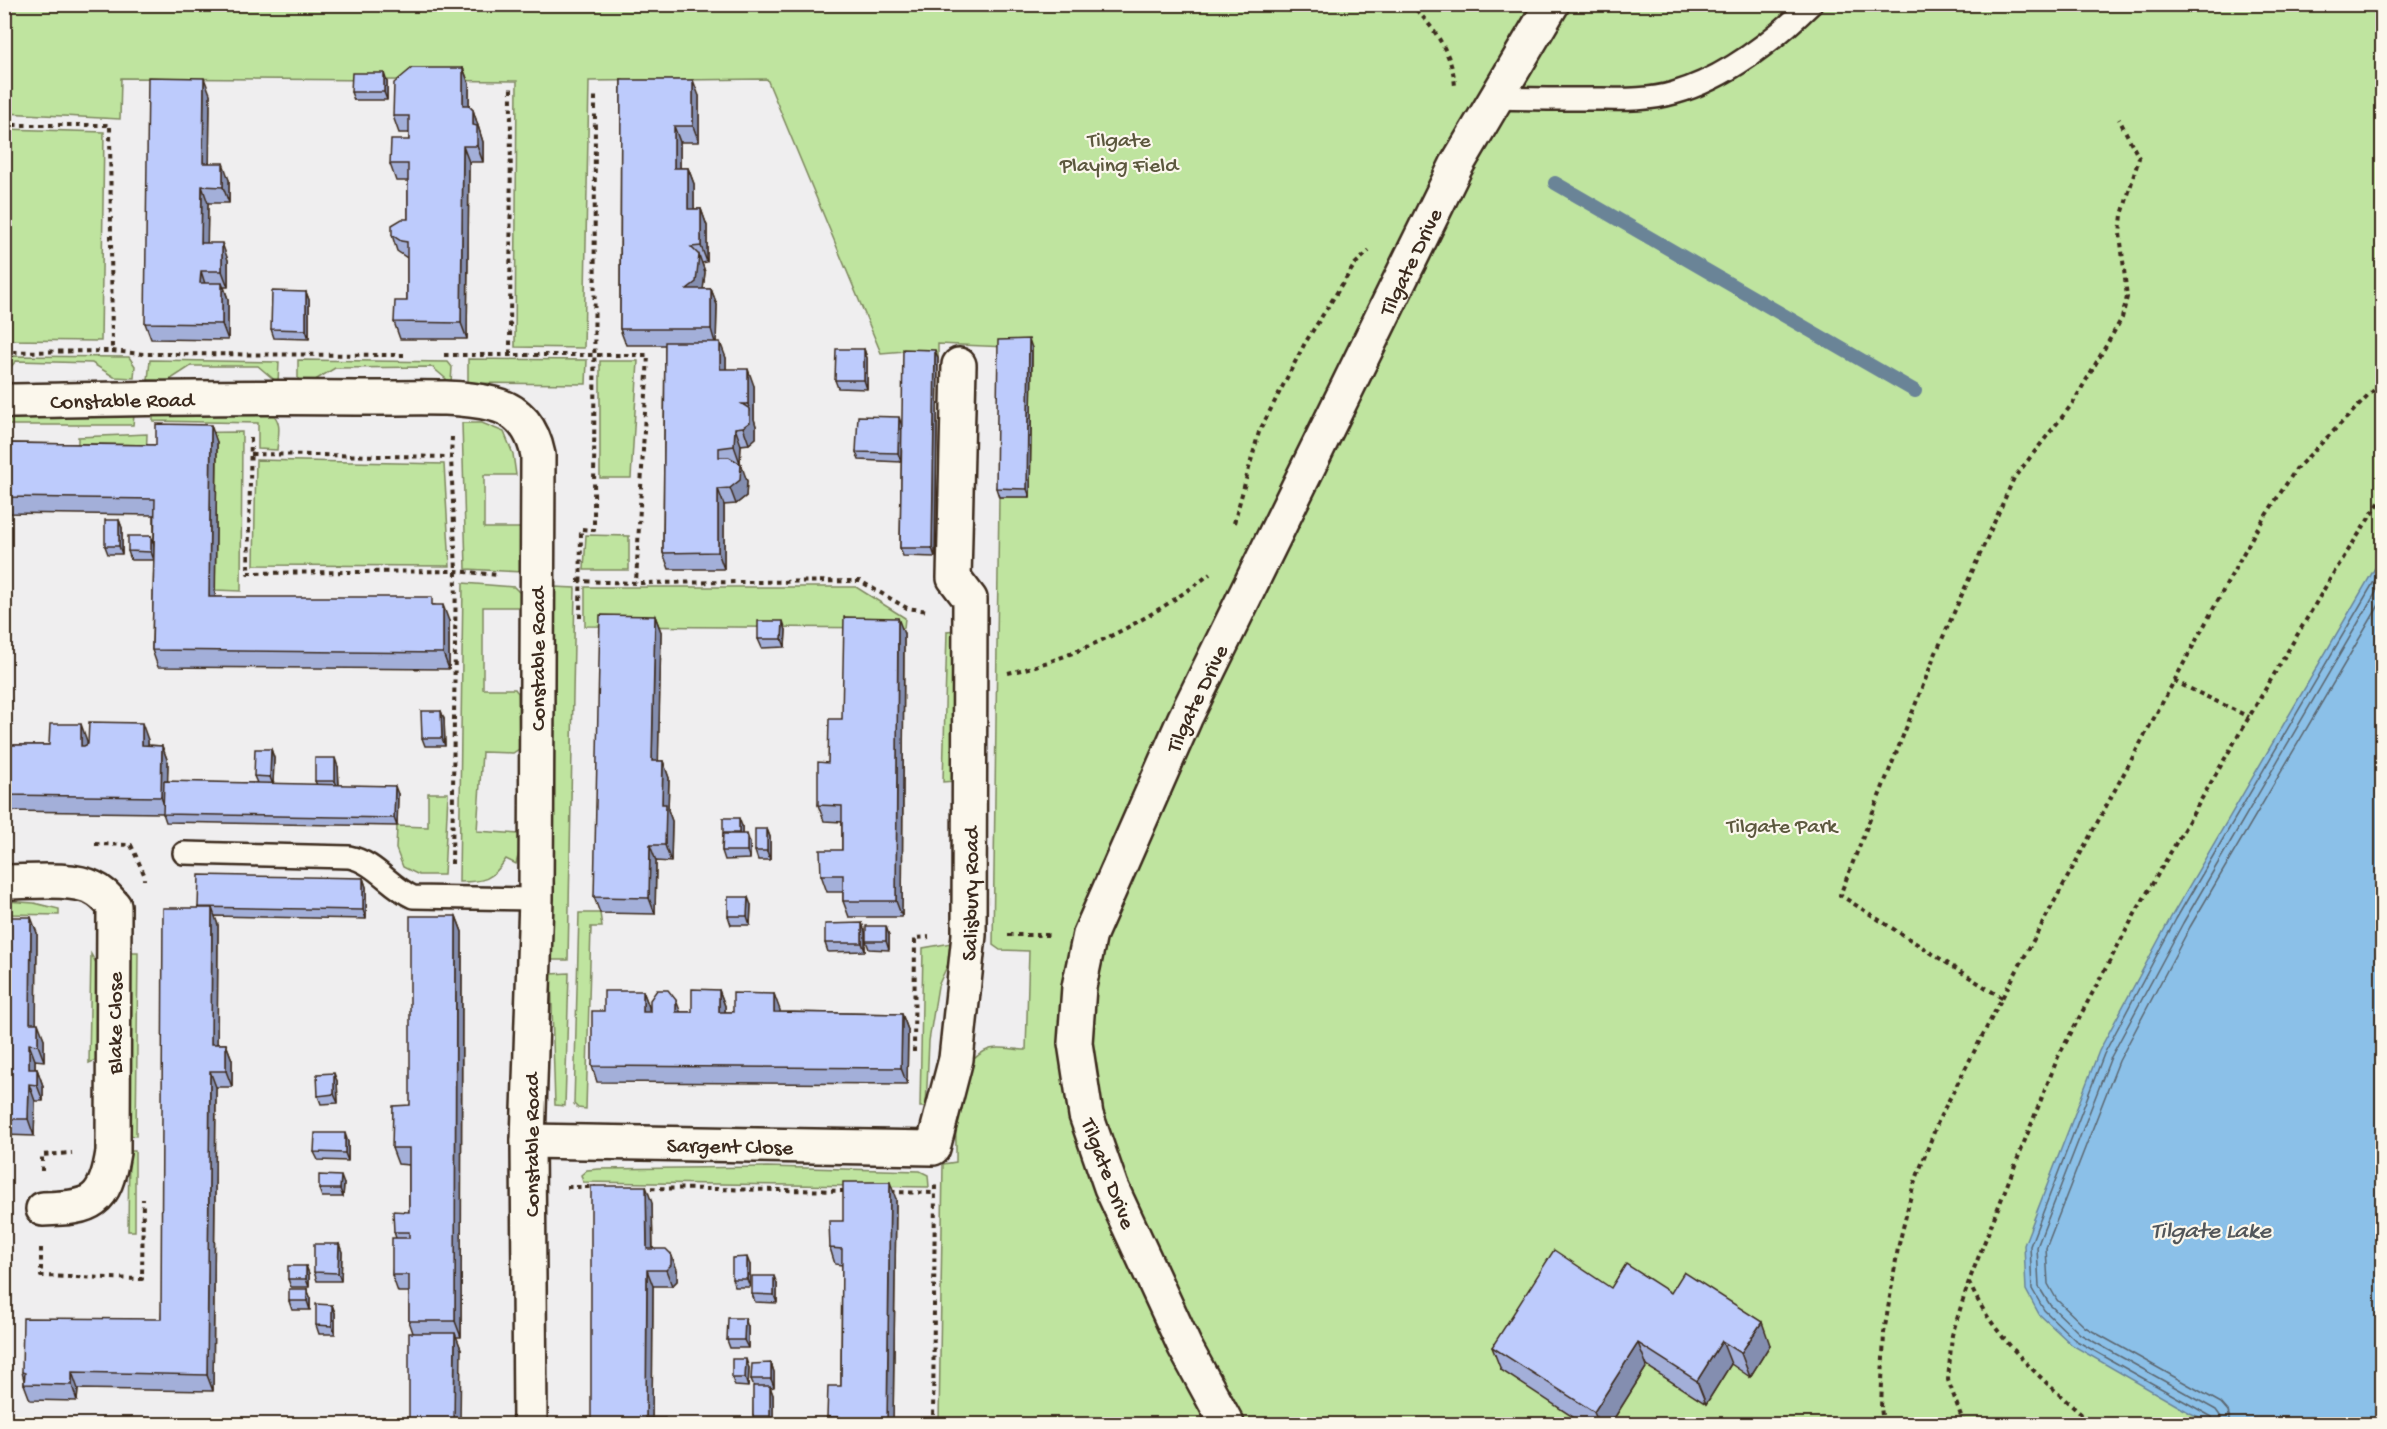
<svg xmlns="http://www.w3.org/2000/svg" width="2387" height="1429" font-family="'Gochi Hand',sans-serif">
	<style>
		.green { fill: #bfe49f; stroke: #7d875e; stroke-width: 1.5 }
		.water { fill: #8bc0e8; stroke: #6b8497; stroke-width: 1.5 }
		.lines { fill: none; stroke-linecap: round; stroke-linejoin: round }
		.shore { stroke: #5b666f; stroke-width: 1.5 }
		.stream { stroke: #6b8497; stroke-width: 14 }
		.service-casing { stroke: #3b2a1e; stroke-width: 26 }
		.minor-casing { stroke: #3b2a1e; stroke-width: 38 }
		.path { stroke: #3b2a1e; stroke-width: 4; stroke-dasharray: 4.5 4.5; stroke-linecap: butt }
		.service { stroke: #fbf7ec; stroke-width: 21 }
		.minor { stroke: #fbf7ec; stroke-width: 33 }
		.wall { fill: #a3afd9; stroke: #3b2a1e; stroke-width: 1.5 }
		.shaded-wall { fill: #848eb0; stroke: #3b2a1e; stroke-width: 1.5 }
		.building { fill: #bdcbfc; stroke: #3b2a1e; stroke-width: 1.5 }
		.labels { text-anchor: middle; stroke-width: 4.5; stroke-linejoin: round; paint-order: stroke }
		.park-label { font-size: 22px; fill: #5c583e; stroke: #fbf7ec }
		.street-label { font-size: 22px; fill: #3b2a1e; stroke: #fbf7ec }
		.water-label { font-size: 24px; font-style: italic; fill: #53575b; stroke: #fbf7ec }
	</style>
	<rect width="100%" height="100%" fill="#efeeef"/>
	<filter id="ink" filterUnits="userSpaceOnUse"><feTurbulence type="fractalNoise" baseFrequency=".0167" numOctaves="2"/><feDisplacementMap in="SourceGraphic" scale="12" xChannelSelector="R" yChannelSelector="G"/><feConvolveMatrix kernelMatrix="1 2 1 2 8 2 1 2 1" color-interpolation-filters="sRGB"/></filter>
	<g filter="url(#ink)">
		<g class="green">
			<path d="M4,5h2378v1419h-1443l4,-260 13,-2c1,-34 -8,-92 29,-111 12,-6 28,-1 41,-1l3,-99 -29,-1 -7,-5 6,-448h31l2,-149 -94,-4v14l-33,-7 -24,2 -114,-274 -178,2 -5,267 -69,-1 2,-266 -396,-3 -1,41 -115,-6z"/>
			<path d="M5,129l99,3 -3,209 -96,-1z"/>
			<path d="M5,356l124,1 6,9 -1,12 -20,-1 -22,-14 -76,-2 -11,12z"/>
			<path d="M468,359l119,1 -1,24 -118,-1z"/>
			<path d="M150,360l129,2 -1,21 -20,-17h-67l-23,15 -20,-1z"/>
			<path d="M298,360l150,2 4,5 -1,16 -19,-16 -97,1 -23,14 -14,-1z"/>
			<path d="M600,361h38l-7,117h-31z"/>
			<path d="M153,410l118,3c12,8 7,24 6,37l-19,-1v-26l-105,-2z"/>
			<path d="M4,415h130l-1,10h-128z"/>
			<path d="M462,423h20l22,9 9,22 3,21h-32v53h36l2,44 -56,-3z"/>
			<path d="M242,432l-1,159 -26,-1 -55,-157z"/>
			<path d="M147,434l-1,28 -68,-2v-23z"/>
			<path d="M256,460l188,4 6,102 -196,-1z"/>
			<path d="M586,535l43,1v34h-45z"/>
			<path d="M463,583l51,4 7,7 1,13h-39v82h32l3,4 1,56 -6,4 -31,-1 -5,79 42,3v18l-3,12 -10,-5c-14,21 -22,23 -47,23z"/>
			<path d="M554,587l21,1 -7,372h-18z"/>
			<path d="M585,587h271l49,31 -1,10 -319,-2z"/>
			<path d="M956,630l-2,151 -11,1 4,-151z"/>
			<path d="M428,793h20l-4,82h-25l-16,-8 -7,-18 1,-23 31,1z"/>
			<path d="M5,901l29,2 25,6v6l-54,-1z"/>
			<path d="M579,913h21l2,14h-11l-5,182 -8,-1 -4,-4z"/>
			<path d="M951,943l3,8 -16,35 -9,55 -3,66h-6l3,-159z"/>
			<path d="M129,952h9l-2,184 -9,-1z"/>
			<path d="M91,954l10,18 -1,86 -11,5z"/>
			<path d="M569,973l-4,133 -10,-1 -4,-131z"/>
			<path d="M129,1151h6v80h-7z"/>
			<path d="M767,1167l153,4 8,4 1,12 -346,-5 -2,-7 6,-5 12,-1z"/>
		</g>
		<path class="water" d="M2382,556v868h-168l-24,-11 -118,-68 -33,-31 -13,-24 -2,-45 75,-194 72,-134z"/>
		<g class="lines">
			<g class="shore">
				<path d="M2215,1424l-3,-7 -137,-77 -31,-30 -12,-21 -2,-43 74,-192 72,-135 206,-351"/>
				<path d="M2222,1424l-1,-7 -5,-7 -136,-76 -30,-29 -11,-18 -2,-40 74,-190 72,-134 199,-341"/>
				<path d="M2231,1424l-3,-13 -7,-8 -136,-76 -28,-27 -9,-16 -2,-36 73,-187 71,-134 192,-327"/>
			</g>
			<path class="stream" d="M1555,183l360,208"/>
			<g class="service-casing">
				<g id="service">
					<path d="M1497,98c30,1 61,1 91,1 29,0 58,2 86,-6 53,-15 99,-52 137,-89"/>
					<path d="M184,853l165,4c26,5 40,29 64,40l123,2"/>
				</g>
			</g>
			<g class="minor-casing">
				<g id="minor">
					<path id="s1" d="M4,401c118,-2 235,-5 352,-3 43,1 96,-4 137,6 27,6 40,26 45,51l-2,444 -8,242 2,283"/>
					<path d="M4,882c25,0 68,-5 89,6 9,4 14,10 21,18l-1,246c-8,51 -21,56 -70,57"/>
					<path id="s2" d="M528,1141l405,7 23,-89 13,-124 1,-336 -16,-21 5,-213"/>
					<path id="s3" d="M1227,1424l-42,-77 -74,-160 -25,-72 -11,-72 4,-56 11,-53 95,-216 271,-552 96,-162"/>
				</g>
			</g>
			<g class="path">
				<path d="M1410,4c24,22 44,52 45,84"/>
				<path d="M4,125h106l2,226"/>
				<path d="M4,352l108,-1 31,3 261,1"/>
				<path d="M510,354l1,-269"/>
				<path d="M444,355h204l-12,228"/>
				<path d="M251,438l-3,135 208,-2 42,4"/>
				<path d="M251,454l200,3"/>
				<path d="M1234,523l25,-91 46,-89 50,-79 14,-13"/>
				<path d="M577,581l59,2 224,-2 47,27 21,3"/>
				<path d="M580,618l1,-89 13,1 1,-434"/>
				<path d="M1008,673c70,-15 145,-55 202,-99"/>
				<path d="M2174,681l75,36"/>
				<path d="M95,844l36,1 13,29v6"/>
				<path d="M452,864l4,-293 -5,-114 1,-20"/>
				<path d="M1008,935h41"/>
				<path d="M2002,998l-162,-103 95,-240 79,-177 59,-75 49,-85 5,-21 -7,-64 2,-18 17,-57 -20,-39"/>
				<path d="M914,1052l1,-114 14,-1"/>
				<path d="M42,1171v-16l30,-2"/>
				<path d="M567,1187h29"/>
				<path d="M642,1188l206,3"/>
				<path d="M891,1192l44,1"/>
				<path d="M41,1248v28l101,3 1,-80"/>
				<path d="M1969,1282c25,59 77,100 123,142"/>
				<path d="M933,1424l2,-239"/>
				<path d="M1883,1424l-2,-17 3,-74 14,-85 15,-61 26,-68 63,-121 253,-466 41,-63 86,-87"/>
				<path d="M1964,1424l-16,-44 4,-45 17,-54 89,-224 78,-145 113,-195 84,-143 49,-76"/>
			</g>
			<use href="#service" class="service"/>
			<use href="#minor" class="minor"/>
		</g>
		<g class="wall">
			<path d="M463,68l6,16v22l4,4 10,32v20h-14l-2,177h-67l-6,-17 13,-21v-43l-10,-7 -5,-16 16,-16v-38h-12l-6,-17 19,-24v-7h-10l-6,-17z"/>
			<path d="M621,80l78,16v46h-19v26h8l6,16v25h7l6,17v36l-5,1 3,9 -2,17h8l6,16 -1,37 10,16v11l28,17v33l2,7v12l-7,6 -8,1 -1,18h-1l8,18 -1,15 -10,8 -12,1v64h-55l-6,-16 2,-208h-39l-6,-16z"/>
			<path d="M387,82v18h-33l-3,-8z"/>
			<path d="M210,94l-1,69 20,17v23h-21l-1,40 21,17v27h-4l4,12v41l-77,-1 -6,-16z"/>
			<path d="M306,292l3,8v39l-35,-1 -3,-9z"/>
			<path d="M1032,348l-2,149h-31l-3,-9z"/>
			<path d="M864,349l3,9v31l-29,-1 -3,-8z"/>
			<path d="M938,358l-3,199 -32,-1 -3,-8 2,-116 -1,30 -42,-2 -3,-8 46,-27z"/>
			<path d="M217,442l-2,155 220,8 14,16v48l-291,-2 -6,-17 2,-90h-23l-3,-9 23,-15 3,9v-30l-150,-2v-70l152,2z"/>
			<path d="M119,520l3,8v26h-14l-3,-8z"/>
			<path d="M655,616l6,16 -3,129h5l6,17 -1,32 4,11 -1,41 -15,-1 -1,53 -55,-1 -6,-16z"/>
			<path d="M786,630l-1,17 -23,1 -4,-9z"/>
			<path d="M904,634l-2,283h-53l-6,-16v-9h-16l-6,-17 21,-25v-28l-18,-1 -6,-16 10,-42 14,-44z"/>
			<path d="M441,711l3,8 1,27h-20l-3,-8z"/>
			<path d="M148,740v5l14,1 6,16 -1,20 90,1 -3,-7 17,-27 3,9 -1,26 44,1 -2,-4 23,-14 1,18 59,9 -1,32 -231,-4 -3,-9 -159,-2v-66h45l38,-4v4z"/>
			<path d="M742,826v8l8,9v16l-25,1 -3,-9 1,-18z"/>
			<path d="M767,829l3,8v23h-12l-3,-9z"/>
			<path d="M363,878l3,9v32l-152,-3 4,9 -1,119h9l6,16v27h-16l-3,304 -135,-2 -1,12 -47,-1 -6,-16v-4l-2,-8 139,-53 37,-412z"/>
			<path d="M751,905l-1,20h-19l-3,-9z"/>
			<path d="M456,916l6,16 -1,405h-5l5,12 -48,-16 -4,-12v-29h-11l-6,-17 4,-37 -2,-6 15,-20v-47l-11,-1 -6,-16 18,-43z"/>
			<path d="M4,917l33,16 -1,90 8,16v22l-9,-1v9h2l6,17v15h-8l-1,35 -30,-1z"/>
			<path d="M862,923l3,9v19l-37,1 -3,-9z"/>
			<path d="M889,935v15l-20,-1 -3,-8z"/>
			<path d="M719,990l6,16v6h8l41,-18 6,18 122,2 6,16 -1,54 -310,-2 -5,-16 12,-55 39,-20 6,16 32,5h11z"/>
			<path d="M337,1081l1,22 -17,1 -3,-8z"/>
			<path d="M348,1142v19l-30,-1 -4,-8z"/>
			<path d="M344,1184l-1,13h-21l-3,-8z"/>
			<path d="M896,1199l-3,226h-63l-3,-8 14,-31 1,-121 -7,-1 -5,-16 13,-27z"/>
			<path d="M652,1203l1,46 18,5 6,16v11l-5,5h-19l-1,132 -61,7z"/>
			<path d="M339,1244l3,8 -1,29h-24l-3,-9z"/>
			<path d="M750,1265v22h-15l-3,-8z"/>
			<path d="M306,1266l3,8v13h-18l-3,-8z"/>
			<path d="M777,1284v19l-22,-1 -3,-8z"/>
			<path d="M1611,1288l60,5 99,52 -20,32 -19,-13 -25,40 -59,-38 -37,59h-25l-84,-55 -9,-23z"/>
			<path d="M307,1289l3,8v13h-18l-3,-9z"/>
			<path d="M332,1305l3,8v21h-16l-3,-9z"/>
			<path d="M748,1327v21h-18l-3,-8z"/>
			<path d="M771,1363l3,9v15l-4,1 3,7v30h-17l-3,-9 1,-30 -3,-7z"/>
			<path d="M749,1368l-1,19 -13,-1 -3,-8z"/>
		</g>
		<g class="shaded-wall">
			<path d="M463,68l6,16v38l-6,-17z"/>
			<path d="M384,73l3,9v18l-3,-8z"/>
			<path d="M204,78l6,16 -1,86 -6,-17z"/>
			<path d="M693,80l6,16v46l-6,-16z"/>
			<path d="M473,110l10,32v20l-6,-16 -4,-21z"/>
			<path d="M674,126l6,16v42l-6,-16z"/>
			<path d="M463,146l6,16 -2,177 -6,-16z"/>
			<path d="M223,163l6,17v23l-6,-16z"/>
			<path d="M688,168l6,16v41l-6,-16z"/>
			<path d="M202,186l6,17 -1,56 -6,-16z"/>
			<path d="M701,209l6,17v36l-6,-16z"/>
			<path d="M222,243l6,17v27l-6,-16z"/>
			<path d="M699,255l6,17 -3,27 -15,-10z"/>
			<path d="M201,271l5,16 -6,-4z"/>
			<path d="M222,283l6,16v41l-6,-16z"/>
			<path d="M711,289l6,16 -1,41 -5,-17z"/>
			<path d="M306,292l3,8v39l-3,-9z"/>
			<path d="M1029,339l3,9 -2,149 -3,-8z"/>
			<path d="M720,342l6,16v27l-6,-16z"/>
			<path d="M864,349l3,9v31l-3,-9z"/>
			<path d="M935,350l3,8 -3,199 -3,-9z"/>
			<path d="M748,369l6,17v33l2,7v12l-7,6 -6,-17 7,-16 -2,-7z"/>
			<path d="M899,417l3,9 -1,36 -3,-9z"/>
			<path d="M211,425l6,17 -2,171 -6,-16z"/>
			<path d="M735,428l6,17 -1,18 -6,-17z"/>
			<path d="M741,464l6,17 -1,15 -10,8 -6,-16z"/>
			<path d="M718,489l6,16v64l-6,-17z"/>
			<path d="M119,520l3,8v26l-3,-8z"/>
			<path d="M151,536l3,9v15l-3,-8z"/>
			<path d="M443,605l6,16v48l-6,-16z"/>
			<path d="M655,616l6,16 -3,145 -6,-16z"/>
			<path d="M898,618l6,16 -2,283 -6,-16z"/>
			<path d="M783,621l3,9 -1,17 -3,-8z"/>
			<path d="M441,711l3,8 1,27 -3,-8z"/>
			<path d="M142,723l6,17v21l-6,-16z"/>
			<path d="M81,724l6,17v21l-6,-16z"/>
			<path d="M162,746l6,16 -1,51 -6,-16z"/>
			<path d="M271,749l3,9 -1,27 -3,-8z"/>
			<path d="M335,758l3,9 1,23 -4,-9z"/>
			<path d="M663,761l6,17 -1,32 4,11 -1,41 -6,-17 -3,-41z"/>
			<path d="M395,786l3,8 -1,32 -3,-8z"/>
			<path d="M739,818l3,8v15l-3,-8z"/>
			<path d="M767,829l3,8v23l-3,-9z"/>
			<path d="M747,834l3,9v16l-3,-8z"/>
			<path d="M650,845l6,16 -1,53 -6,-16z"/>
			<path d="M363,878l3,9v32l-3,-9z"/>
			<path d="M748,897l3,8 -1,20 -3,-9z"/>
			<path d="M212,908l6,17 -1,135 -6,-16z"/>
			<path d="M456,916l6,16 -1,405 -6,-16z"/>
			<path d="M31,917l6,16 -1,106 -6,-16z"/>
			<path d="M862,923l3,9v19l-3,-8z"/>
			<path d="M886,926l3,9v15l-3,-9z"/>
			<path d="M719,990l6,16v22l-6,-16z"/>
			<path d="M643,991l6,16v21l-6,-16z"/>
			<path d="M774,994l6,16 -1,18 -5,-16z"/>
			<path d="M676,1000l6,16 -6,-4z"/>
			<path d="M902,1014l6,16 -1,54 -6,-16z"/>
			<path d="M38,1023l6,16v22l-6,-16z"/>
			<path d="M29,1044l6,16v25l-6,-16z"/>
			<path d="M226,1044l6,16v27l-6,-16z"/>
			<path d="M37,1069l6,17v15l-6,-16z"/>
			<path d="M210,1071l6,16 -3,304 -6,-16z"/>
			<path d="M334,1073l3,8 1,22 -4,-9z"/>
			<path d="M29,1084l6,17 -1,35 -6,-17z"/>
			<path d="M345,1133l3,9v19l-3,-8z"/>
			<path d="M341,1176l3,8 -1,13 -3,-8z"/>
			<path d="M890,1182l6,17 -3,226h-6z"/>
			<path d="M646,1186l6,17 1,62 -6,-16z"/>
			<path d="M339,1244l3,8 -1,29 -3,-8z"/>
			<path d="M671,1254l6,16v11l-5,5 -6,-16z"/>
			<path d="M747,1257l3,8v22l-3,-8z"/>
			<path d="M306,1266l3,8v13l-3,-8z"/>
			<path d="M647,1270l6,16 -1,139 -6,-7z"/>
			<path d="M774,1276l3,8v19l-3,-8z"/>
			<path d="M307,1289l3,8v13l-3,-9z"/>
			<path d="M332,1305l3,8v21l-3,-8z"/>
			<path d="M745,1318l3,9v21l-4,-8z"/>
			<path d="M1762,1322l8,23 -20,32 -9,-24z"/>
			<path d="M455,1333l6,16 -1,76h-6z"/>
			<path d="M1722,1341l9,23 -25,40 -9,-23z"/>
			<path d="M1638,1343l9,23 -37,59h-11l-5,-13z"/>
			<path d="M746,1359l3,9 -1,19 -3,-9z"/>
			<path d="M771,1363l3,9v15l-3,-8z"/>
			<path d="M72,1372l6,17 -1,12 -5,-16z"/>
			<path d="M770,1386l3,9v30l-3,-9z"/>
		</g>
		<g class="building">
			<path d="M412,68h51v37h5l5,5v15l4,1v20h-14l-2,177 -67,-1 1,-21h12v-59l-6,-1 -9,-6v-10l10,-6h6v-55h-18l1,-24h18v-24h-16l1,-33z"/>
			<path d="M352,73h32v19h-33z"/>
			<path d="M148,77l56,1 -1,85h20v24l-21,-1 -1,57h21v28h-21l-1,12h22v41l-77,-1z"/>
			<path d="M621,80h72v46h-19v42h14v41h13v37l-10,1 8,8 -3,27 -9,7h24v40h-91z"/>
			<path d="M272,291l34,1v38l-35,-1z"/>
			<path d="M1029,339l-2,150 -31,-1 2,-148z"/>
			<path d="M665,342h55v27h28v35h-6l8,5v13l-7,5 -8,1 -1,18 -15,2v9h10l12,7 -1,16 -10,8 -12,1v63l-55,1z"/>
			<path d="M836,349h28v31h-29z"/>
			<path d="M903,349l32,1 -3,198h-32z"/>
			<path d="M858,416l41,1 -1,36 -42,-1z"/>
			<path d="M156,424l55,1 -2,172h223v8h11v48l-291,-3 3,-151 -151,-2v-54l152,2z"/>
			<rect x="105" y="520" width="14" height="26"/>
			<path d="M128,536h23v16l-23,-1z"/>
			<path d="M600,615l55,1 -3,145h11l-1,43h4l-1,41h-15l-1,53 -55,-1z"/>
			<path d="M844,617l54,1 -2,283h-53v-26h-22l-1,-25h22v-44l-24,-1v-43l10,1 1,-44h13z"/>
			<path d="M758,621h25l-1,18h-24z"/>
			<path d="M421,711h20l1,27h-20z"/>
			<path d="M89,722l53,1v22l20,1 -1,51 -157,-2v-50h45l1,-21h31v22h3l4,-2z"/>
			<path d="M255,749h16l-1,28 -16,-1z"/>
			<rect x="315" y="758" width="20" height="23"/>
			<path d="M164,781l231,5 -1,32 -231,-4z"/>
			<rect x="723" y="818" width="16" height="15"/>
			<rect x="755" y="829" width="12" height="22"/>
			<path d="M723,834h24v17h-25z"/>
			<path d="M199,875l164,3v32l-165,-3z"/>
			<path d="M728,897h20l-1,19h-19z"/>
			<path d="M163,908h49l-1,136h15v27h-16l-3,304 -135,-3v13l-48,-1 1,-11 -3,-1 1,-54 138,1z"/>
			<path d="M410,916h46l-1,405h-46v-46h-17v-37h17v-6h-15l-1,-21 16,1v-64h-17l1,-42 17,-1z"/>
			<path d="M4,917h27l-1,106h8v22l-9,-1v25h8v16l-8,-1 -1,35h-24z"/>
			<path d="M862,923v20h-37v-19z"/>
			<rect x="866" y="926" width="20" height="15"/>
			<path d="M692,989l27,1v22h14v-19l41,1v18l128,2 -1,54 -309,-2v-55h12v-20h39v21h7v-12l7,-10h11l8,10v12h16z"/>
			<path d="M334,1073v21l-16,2 -1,-22z"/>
			<path d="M315,1133h30v20l-31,-1z"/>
			<path d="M319,1175l22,1 -1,13h-21z"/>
			<path d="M843,1182h47l-3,243h-47v-8h-13l1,-31h13l1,-137 -12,-1 -1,-27h14z"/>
			<path d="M591,1186h55l1,63h19l5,5v11l-5,5h-19l-1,148h19v7h-74z"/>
			<path d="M314,1244h25l-1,29 -24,-1z"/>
			<path d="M1554,1250l57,38 15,-24 45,29 13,-21 78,50 -21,31 -19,-12 -25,40 -59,-38 -44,69 -102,-65z"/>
			<path d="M747,1257v22h-15v-21z"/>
			<rect x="288" y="1266" width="18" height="13"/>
			<path d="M752,1276h22v19l-22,-1z"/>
			<rect x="289" y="1289" width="18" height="12"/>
			<path d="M316,1304l16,1v21l-16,-1z"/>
			<path d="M728,1318h17l-1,22h-17z"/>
			<path d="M409,1333h46l-1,92h-45z"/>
			<path d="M732,1359h14l-1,19h-13z"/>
			<path d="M771,1363v16h-20l1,-15z"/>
			<rect x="753" y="1386" width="17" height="30"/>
		</g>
	</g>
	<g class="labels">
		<g class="park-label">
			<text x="1119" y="146">Tilgate<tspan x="1119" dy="25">Playing Field</tspan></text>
			<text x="1782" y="832">Tilgate Park</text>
		</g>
		<g class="street-label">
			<text dy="8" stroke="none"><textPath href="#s3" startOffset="1268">Tilgate Drive</textPath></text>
			<text dy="8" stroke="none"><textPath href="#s1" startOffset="118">Constable Road</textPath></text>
			<text transform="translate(536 659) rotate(-90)" y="8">Constable Road</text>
			<text dy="8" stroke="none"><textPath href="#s3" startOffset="782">Tilgate Drive</textPath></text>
			<text dy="8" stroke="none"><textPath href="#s2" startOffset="663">Salisbury Road</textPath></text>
			<text transform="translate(113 1023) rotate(-90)" y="8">Blake Close</text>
			<text dy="8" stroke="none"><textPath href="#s2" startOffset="202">Sargent Close</textPath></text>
			<text transform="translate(530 1145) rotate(-90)" y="8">Constable Road</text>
			<text transform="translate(1110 1173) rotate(69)" y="8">Tilgate Drive</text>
		</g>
		<g class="water-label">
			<text x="2211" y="1237">Tilgate Lake</text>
		</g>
	</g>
	<rect width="2387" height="1429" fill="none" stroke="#fbf7ec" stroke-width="24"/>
	<rect x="12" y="12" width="2363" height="1405" fill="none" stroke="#3b2a1e" stroke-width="2" filter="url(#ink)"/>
</svg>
